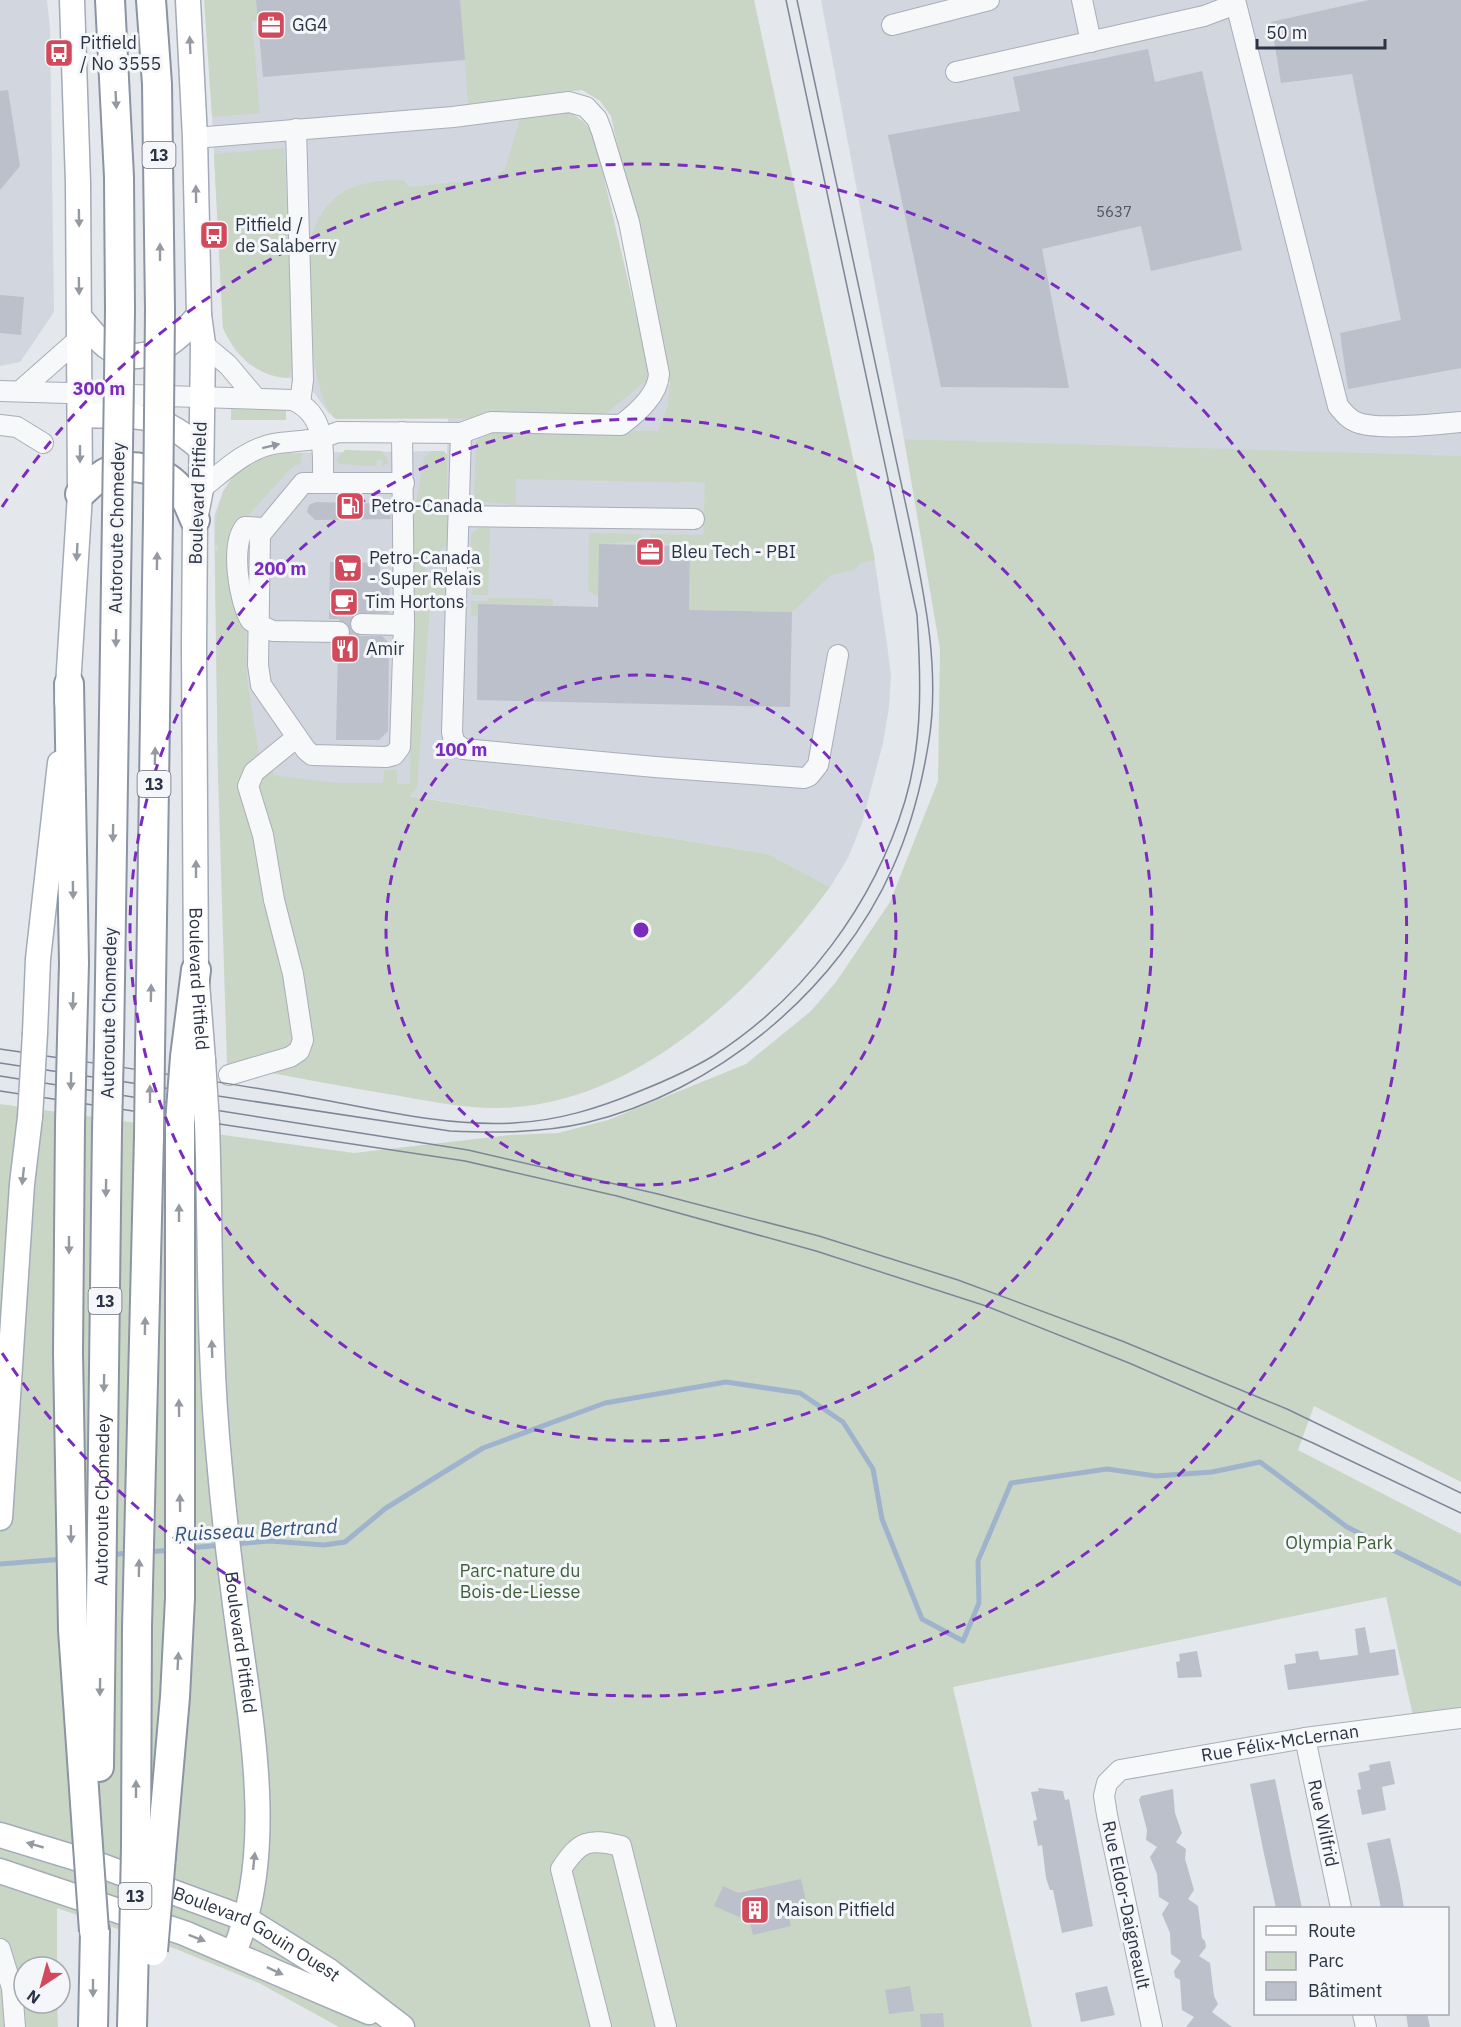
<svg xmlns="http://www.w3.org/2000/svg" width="1461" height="2027" font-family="'IBM Plex Sans',sans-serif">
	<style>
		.built { fill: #d2d6de }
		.green { fill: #c9d6c5 }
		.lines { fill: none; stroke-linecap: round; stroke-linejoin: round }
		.stream { stroke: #9fb4cc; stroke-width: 5 }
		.building { fill: #bbc0ca }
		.minor-tunnel { stroke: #bfc3cb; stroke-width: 20; stroke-dasharray: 20 10; stroke-linecap: butt }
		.minor-casing { stroke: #a9aeb7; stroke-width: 22 }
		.major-casing { stroke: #a3abb8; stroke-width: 27 }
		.highway-casing { stroke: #8b94a3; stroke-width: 32 }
		.minor { stroke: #f7f8fa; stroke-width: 20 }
		.major { stroke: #fff; stroke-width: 24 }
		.highway { stroke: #fff; stroke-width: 28 }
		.tram { stroke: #7d8696; stroke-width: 1.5 }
		.major-bridge-casing { stroke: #a3abb8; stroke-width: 27; stroke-linecap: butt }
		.highway-bridge-casing { stroke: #8b94a3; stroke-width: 32; stroke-linecap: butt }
		.major-bridge { stroke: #fff; stroke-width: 24 }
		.highway-bridge { stroke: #fff; stroke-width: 28 }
		.oneway { fill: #959aa2 }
		.oneway2 { fill: #9196a0 }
		.ring { fill: none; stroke: #7b2cbf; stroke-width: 3; stroke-dasharray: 10 8 }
		.labels { text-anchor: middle; stroke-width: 6; stroke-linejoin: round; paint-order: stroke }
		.number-label { font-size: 15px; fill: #4f5766 }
		.shield { fill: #f4f6f9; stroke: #676e7b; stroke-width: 1.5 }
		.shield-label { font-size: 16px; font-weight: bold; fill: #2b3445 }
		.poi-label { font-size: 18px; fill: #2b3445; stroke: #f4f6f9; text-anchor: start }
		.street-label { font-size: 18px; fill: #2b3445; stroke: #f4f6f9 }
		.park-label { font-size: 18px; fill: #3f6138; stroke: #f4f6f9 }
		.water-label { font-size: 20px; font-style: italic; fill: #34527a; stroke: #f4f6f9 }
		.centre { fill: #7b2cbf; stroke: #f4f6f9; stroke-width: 3 }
		.ring-label { font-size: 18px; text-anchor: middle; font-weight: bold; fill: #7b2cbf; stroke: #f4f6f9; stroke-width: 6; stroke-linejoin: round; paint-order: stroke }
	</style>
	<rect width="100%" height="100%" fill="#e4e7ec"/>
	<g class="built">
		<path d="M0,0h47l3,28 4,284 -34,50 -20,4z"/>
		<path d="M206,0h269l41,56 14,168 -201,190 -19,-27 -17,-8 -27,-6 -17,-9 -14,-14 -12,-22z"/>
		<path d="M821,0h640v459l-557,-20z"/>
		<path d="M644,383l38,2 -1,98h24l167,60 15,101 4,31 -2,32 -6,36 -21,80 -14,35 -18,29 -62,-33 -351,-57 -199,-22 -4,-258 9,-26 15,-19 46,-19 160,-2 3,3 1,-37 153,1z"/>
	</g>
	<g class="green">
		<path d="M204,0h52l2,21 -6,1 8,91 -48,4z"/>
		<path d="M460,0h294l121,560 -14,3 -7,7 -23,5 -39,37 -131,-2 1,-22h28v-42l-40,-4v-8l53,1 2,-52 -189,-4v26l-40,-4 -2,-8 2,-51 9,-10 19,-3 154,2 10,-26 2,-21 -59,-268 -11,-15 -18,-11 -114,14z"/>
		<path d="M562,110c15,5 23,11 32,25l58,248h-8l-43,35 -265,1c-27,-19 -26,-129 -29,-164 10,-57 40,-76 96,-75l6,7 86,-9 10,-9 16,-54z"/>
		<path d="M284,148l10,192 -1,27 -5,11c-31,-1 -53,-24 -65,-50l-9,-174z"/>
		<path d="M231,409l55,1v10h-55z"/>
		<path d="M904,439l557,17v1026l-147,-76 -16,44 163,84v182l-46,8 -29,-127 -433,90 79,340h-693l-80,-44 -83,-34 -119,-41v59h-33v36h33l1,24h-58v-923l354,49 157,-18 47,-2 50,-13 138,-56 65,-53 25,-29 54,-80 48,-121 2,-132z"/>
		<path d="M345,450l37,1 7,12 -7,3v-6h-5l-1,6 -37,-2 -3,-4z"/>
		<path d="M432,451h12l3,4v89l-21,20 -1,19 21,-11 -1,32h-15l-13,184 -8,8 359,58 62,33c-77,104 -195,220 -333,221 -37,0 -73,-8 -109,-14 -54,-9 -107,-19 -161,-30l-9,-289 -3,-224h3v-6h-3c-1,-62 23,-92 87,-92l-1,10 -10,5 -52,58 -5,57 5,42 7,1 1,52 15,95 11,-3v5l62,8h48l1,-13h13v14h13l4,-270 10,-56z"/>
		<path d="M479,528h11l-2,67h-16l-1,-61z"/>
		<path d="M589,533l52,1v7l-42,3 28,51h-32l-7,-5z"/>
		<path d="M488,598l65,1v6l-74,-1 -1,12h-7v-15h16z"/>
	</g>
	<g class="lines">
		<g class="stream">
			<path d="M234,1544l36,-3 54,4 21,-3 41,-34 97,-60 122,-45 121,-21 74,11 43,29 30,47 9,50 40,100 41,22 16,-38 -1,-42 33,-78 96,-14 49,7 56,-4 48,-10 87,65 114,57"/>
			<path d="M189,1548l33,-3"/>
			<path d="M148,1552l23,-2"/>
			<path d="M109,1555l20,-2"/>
			<path d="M0,1564l64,-5"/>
		</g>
	</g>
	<g class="building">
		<path d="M256,0h204l5,60 -202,17z"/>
		<path d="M1369,0h92v368l-113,21 -8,-56 61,-13 -49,-246 -71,9 -10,-61z"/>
		<path d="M1148,49l7,33 47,-11 40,179 -91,21 -10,-45 -99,23 27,139 -128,-1 -53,-252 132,-24 -7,-34z"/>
		<path d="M8,90l12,76 -20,24v-99z"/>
		<path d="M0,295l24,2 -3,38 -21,-2z"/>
		<path d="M316,502l73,2 2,15 -76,1 -8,-8 2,-7z"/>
		<path d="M599,544l91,2 -1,64 103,2 -2,95 -313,-7 1,-96 120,3z"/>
		<path d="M330,562l50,1v12h10l-1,38h-33l-5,5 -1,9 -11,-8h-10z"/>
		<path d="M350,629l10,7h22l7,7 -1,88 -9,9h-43l2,-96 11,-5z"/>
		<path d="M1365,1627l5,26 25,-4 4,26 -111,15 -4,-25 12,-2 -1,-9 23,-3 2,9 38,-5 -3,-26z"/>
		<path d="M1197,1651l5,26 -24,1 -2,-16 4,-1 -1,-7z"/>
		<path d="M1390,1761l5,23 -13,3 4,23 -24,5 -5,-25 4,-1 -3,-16 12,-3 -1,-5z"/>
		<path d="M1275,1779l17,82 10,47h-26l-12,-54 -14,-70z"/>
		<path d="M1038,1788l25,3 2,9 4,-1 24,127 -31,7 -9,-43h-3l-4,-12 -4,-33 -4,1 -5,-25 4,-1 -6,-28 8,-1z"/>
		<path d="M1173,1789l2,24 7,20 -6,9 10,7 -1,10 9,31 -6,9 10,7 4,32 3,3 1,6 -7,9 11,7 4,33 4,8 -6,8 20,15h-46l8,-10 -12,-7 -2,-30 -5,-3 -1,-6 7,-10 -10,-7 -1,-21 -8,-19 7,-11 -10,-6 -2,-23 -7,-17 7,-10 -11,-7 1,-10 -8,-30 2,-4z"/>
		<path d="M1390,1838l10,46 4,24h-23l-14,-65z"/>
		<path d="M801,1879l5,22 -20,4 5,21 -38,9 -5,-20 -9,2 -25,-11 9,-20 15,7z"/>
		<path d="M910,1986l4,25 -25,3 -4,-24z"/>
		<path d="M1107,1986l8,29 -34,7 -6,-29z"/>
		<path d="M943,2013l1,14h-23l-1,-13z"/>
		<path d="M1406,2013h21l3,14h-22z"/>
	</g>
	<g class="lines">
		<path class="minor-tunnel" d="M339,624h22"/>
		<g class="minor-casing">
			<g id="minor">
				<path d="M1082,0l9,42"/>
				<path d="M892,25l97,-25"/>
				<path d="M956,72l248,-56 32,-12 102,402c6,7 10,13 18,16 20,9 82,2 105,0"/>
				<path d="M296,129l7,251 -3,23"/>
				<path d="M195,138l258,-21 116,-15 17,5 11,12 5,13 27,90 30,152c-1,21 -22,39 -38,51l-130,-3 -30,11 -123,-1c-22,10 -42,8 -65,12 -29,6 -50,28 -72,45"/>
				<path d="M203,344l25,21 27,32"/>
				<path d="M0,391l293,9c34,15 30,51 30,82"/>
				<path d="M20,391l60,-53"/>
				<path d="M0,425l17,2 26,16"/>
				<path d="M402,432l2,193 -4,122 -6,8 -8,2 -74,-2 -6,-5 -45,-65 -3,-20 2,-130 43,-52h101"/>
				<path d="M461,433l-9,299 2,10 9,7 192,18 149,11 5,-2 9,-11 20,-110"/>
				<path d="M459,516l235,3"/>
				<path d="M264,528l-19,-1c-15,18 -6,75 6,94l22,10 66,1"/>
				<path d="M361,624l43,1"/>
				<path d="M229,1075l61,-18 9,-6 4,-11 -10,-66 -19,-74 -11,-65 -15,-49 6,-14 43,-35"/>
				<path id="s1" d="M1305,1738l36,170"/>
				<path d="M0,1949l12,39 3,39"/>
				<path d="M1363,2014l3,13"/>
				<path d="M601,2027l-40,-158c19,-28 26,-31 60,-23l45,181"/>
				<path id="s2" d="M1152,2027l-45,-212 -3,-19 3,-13 13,-13 185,-32 156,-20"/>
			</g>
		</g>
		<g class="major-casing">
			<g id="major">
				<path id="s3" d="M188,0l7,138 4,177 4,29 -2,145 -6,31 -1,128 2,322 7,90"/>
				<path d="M80,318c8,9 16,20 26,28 35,26 71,-4 93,-31"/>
				<path d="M80,415c56,2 76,-6 121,34"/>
				<path d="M67,702l13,-208 -2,-311 -6,-183"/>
				<path d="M35,1033l3,-74 22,-196"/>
				<path id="s4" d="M207,1124c4,111 1,223 12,335 5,58 12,117 20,175 14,100 36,222 -5,318"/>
				<path d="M0,1518l22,-334 8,-67"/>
				<path id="s5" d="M0,1835l102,31 144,53 83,52 73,56"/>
				<path d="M0,1871l184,62 185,79"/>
			</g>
		</g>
		<g class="highway-casing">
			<g id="highway">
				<path d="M110,0l9,177 1,133"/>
				<path d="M151,0l6,84 3,226"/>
				<path d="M80,494c9,-8 18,-18 29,-23 22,-9 53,-2 69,16 8,9 12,22 17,33"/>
				<path d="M69,684l5,279 -2,76"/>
				<path d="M109,1045l8,-529"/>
				<path d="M150,1052l8,-535"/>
				<path d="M185,1057l11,-87"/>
				<path d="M70,1124l-2,229 5,277 14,202"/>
				<path id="s6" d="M99,1767l8,-637"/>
				<path d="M136,1847l1,-220 12,-491"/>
				<path d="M161,1856l14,-159 5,-99v-475"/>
				<path d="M93,2027l2,-96"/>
				<path d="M132,2027l2,-82"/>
			</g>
		</g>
		<use href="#minor" class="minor"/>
		<use href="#major" class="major"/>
		<use href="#highway" class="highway"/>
		<g class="tram">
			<path d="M0,1049c99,15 198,29 297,46 70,12 144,32 216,28 45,-2 86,-15 127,-32 25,-10 50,-21 73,-35 91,-58 161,-152 192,-255 18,-60 16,-123 12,-186l-131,-615"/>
			<path d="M0,1063l450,68c45,2 91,2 135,-8 131,-31 254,-133 308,-256 18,-40 29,-83 36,-127 11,-70 -4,-142 -18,-211l-114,-529"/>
			<path d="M0,1076l468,74 190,44 161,42 139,44 164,61 165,68 174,84"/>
			<path d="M0,1091l465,70 152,35 199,55 170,55 143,57 184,80 148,70"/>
		</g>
		<g class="major-bridge-casing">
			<g id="major-bridge">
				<path d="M203,1060l4,64"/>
				<path d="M30,1117l5,-84"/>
			</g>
		</g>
		<g class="highway-bridge-casing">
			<g id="highway-bridge">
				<path d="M117,516l3,-206"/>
				<path d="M158,517l2,-207"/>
				<path d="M180,1123l5,-66"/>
				<path d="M70,1124l2,-85"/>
				<path d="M107,1130l2,-85"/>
				<path d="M149,1136l1,-84"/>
				<path d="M87,1832l7,99"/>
				<path d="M134,1945l2,-98"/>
				<path d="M153,1951l8,-95"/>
			</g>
		</g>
		<use href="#major-bridge" class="major-bridge"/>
		<use href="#highway-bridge" class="highway-bridge"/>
	</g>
	<defs><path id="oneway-solid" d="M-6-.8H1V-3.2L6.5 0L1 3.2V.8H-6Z" transform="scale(1.5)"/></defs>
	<g class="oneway">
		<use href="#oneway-solid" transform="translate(190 45) rotate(-93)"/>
		<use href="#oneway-solid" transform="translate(116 100) rotate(87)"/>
		<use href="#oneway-solid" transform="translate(196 194) rotate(-91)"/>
		<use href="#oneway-solid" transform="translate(79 218) rotate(89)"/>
		<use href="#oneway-solid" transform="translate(160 252) rotate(-90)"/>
		<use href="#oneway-solid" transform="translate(79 286) rotate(89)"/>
		<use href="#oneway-solid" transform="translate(80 454) rotate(90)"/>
		<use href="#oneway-solid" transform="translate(77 552) rotate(93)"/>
		<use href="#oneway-solid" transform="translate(157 561) rotate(-89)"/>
		<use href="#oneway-solid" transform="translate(116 638) rotate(91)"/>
		<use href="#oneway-solid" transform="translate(155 756) rotate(-89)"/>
		<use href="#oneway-solid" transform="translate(113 833) rotate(91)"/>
		<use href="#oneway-solid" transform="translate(196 869) rotate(-90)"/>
		<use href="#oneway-solid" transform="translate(73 890) rotate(89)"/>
		<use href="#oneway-solid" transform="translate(151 993) rotate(-89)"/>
		<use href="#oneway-solid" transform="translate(73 1001) rotate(92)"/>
		<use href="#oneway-solid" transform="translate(71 1081) rotate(91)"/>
		<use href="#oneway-solid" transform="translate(150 1094) rotate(-90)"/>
		<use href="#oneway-solid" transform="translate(23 1176) rotate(96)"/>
		<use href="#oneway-solid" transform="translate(106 1188) rotate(91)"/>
		<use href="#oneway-solid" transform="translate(179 1213) rotate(-90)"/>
		<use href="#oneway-solid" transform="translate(69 1245) rotate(90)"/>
		<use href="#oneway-solid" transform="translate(145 1326) rotate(-89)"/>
		<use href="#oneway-solid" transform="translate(212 1349) rotate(-92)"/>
		<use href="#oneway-solid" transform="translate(104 1383) rotate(91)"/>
		<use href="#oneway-solid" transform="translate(179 1408) rotate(-91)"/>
		<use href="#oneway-solid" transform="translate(180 1503) rotate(-91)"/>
		<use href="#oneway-solid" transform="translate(71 1534) rotate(89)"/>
		<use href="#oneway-solid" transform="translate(139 1568) rotate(-89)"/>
		<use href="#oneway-solid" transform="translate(178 1661) rotate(-87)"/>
		<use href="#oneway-solid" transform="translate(100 1687) rotate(91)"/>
		<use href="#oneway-solid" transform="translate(136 1789) rotate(-90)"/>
		<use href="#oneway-solid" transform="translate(35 1845) rotate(-164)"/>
		<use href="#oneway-solid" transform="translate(254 1861) rotate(-84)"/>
		<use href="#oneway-solid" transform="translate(197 1938) rotate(21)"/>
		<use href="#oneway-solid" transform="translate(275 1971) rotate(25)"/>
		<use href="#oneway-solid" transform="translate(93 1988) rotate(90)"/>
	</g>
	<use class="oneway2" href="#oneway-solid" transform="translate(271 446) rotate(-14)"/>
	<g class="ring">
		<circle cx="641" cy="930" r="255"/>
		<circle cx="641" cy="930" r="511"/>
		<path d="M2 507A766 766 0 1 1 2 1353"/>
	</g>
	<defs>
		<g id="office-square" transform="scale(1.5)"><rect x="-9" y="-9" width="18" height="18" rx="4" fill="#d1495b" stroke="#f4f6f9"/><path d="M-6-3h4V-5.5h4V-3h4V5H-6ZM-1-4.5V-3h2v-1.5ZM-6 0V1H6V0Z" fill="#fff"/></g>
		<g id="bus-square" transform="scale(1.5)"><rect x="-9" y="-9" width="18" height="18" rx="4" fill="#d1495b" stroke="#f4f6f9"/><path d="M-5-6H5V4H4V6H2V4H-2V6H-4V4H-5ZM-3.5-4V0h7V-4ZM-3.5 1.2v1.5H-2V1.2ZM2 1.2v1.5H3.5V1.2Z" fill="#fff"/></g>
		<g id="fuel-square" transform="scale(1.5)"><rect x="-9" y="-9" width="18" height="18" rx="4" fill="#d1495b" stroke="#f4f6f9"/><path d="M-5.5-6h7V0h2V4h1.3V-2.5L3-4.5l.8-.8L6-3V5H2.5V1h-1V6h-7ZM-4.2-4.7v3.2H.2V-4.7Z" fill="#fff"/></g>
		<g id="supermarket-square" transform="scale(1.5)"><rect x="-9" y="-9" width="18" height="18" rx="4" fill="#d1495b" stroke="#f4f6f9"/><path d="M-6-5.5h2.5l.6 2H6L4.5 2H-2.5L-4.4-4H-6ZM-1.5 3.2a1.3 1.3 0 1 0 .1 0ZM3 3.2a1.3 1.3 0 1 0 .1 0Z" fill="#fff"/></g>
		<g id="cafe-square" transform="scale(1.5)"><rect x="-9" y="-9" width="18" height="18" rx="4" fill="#d1495b" stroke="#f4f6f9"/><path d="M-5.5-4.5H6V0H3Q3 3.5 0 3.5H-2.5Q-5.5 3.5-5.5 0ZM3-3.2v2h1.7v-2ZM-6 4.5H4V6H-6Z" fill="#fff"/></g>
		<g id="restaurant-square" transform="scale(1.5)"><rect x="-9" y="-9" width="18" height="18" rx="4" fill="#d1495b" stroke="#f4f6f9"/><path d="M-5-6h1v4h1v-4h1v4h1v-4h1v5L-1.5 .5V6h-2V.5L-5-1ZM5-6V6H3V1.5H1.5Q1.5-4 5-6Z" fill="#fff"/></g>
		<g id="building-square" transform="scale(1.5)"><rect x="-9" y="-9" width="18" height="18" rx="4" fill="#d1495b" stroke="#f4f6f9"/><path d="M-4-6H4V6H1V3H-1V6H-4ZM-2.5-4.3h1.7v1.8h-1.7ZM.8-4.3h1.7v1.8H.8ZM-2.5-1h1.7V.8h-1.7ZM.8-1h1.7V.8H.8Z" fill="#fff"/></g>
	</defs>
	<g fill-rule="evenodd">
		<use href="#office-square" x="271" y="25"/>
		<use href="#bus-square" x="59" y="53"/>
		<use href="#bus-square" x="214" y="235"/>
		<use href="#fuel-square" x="350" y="506"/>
		<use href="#office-square" x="650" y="552"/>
		<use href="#supermarket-square" x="348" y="568"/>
		<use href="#cafe-square" x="344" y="602"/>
		<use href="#restaurant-square" x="345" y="649"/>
		<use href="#building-square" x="755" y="1910"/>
	</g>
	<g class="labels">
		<g class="number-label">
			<text x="1114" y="217">5637</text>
		</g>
		<g class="shield">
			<rect x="142.5" y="142" width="33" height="26" rx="4.5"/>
			<rect x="137.5" y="771" width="33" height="26" rx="4.5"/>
			<rect x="88.5" y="1288" width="33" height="26" rx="4.5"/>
			<rect x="118.5" y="1883" width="33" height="26" rx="4.5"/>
		</g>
		<g class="shield-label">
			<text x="159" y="161">13</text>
			<text x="154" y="790">13</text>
			<text x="105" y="1307">13</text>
			<text x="135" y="1902">13</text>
		</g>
		<g class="poi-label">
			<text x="292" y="31">GG4</text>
			<text x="80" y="49">Pitfield<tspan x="80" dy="21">/ No 3555</tspan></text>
			<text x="235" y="231">Pitfield /<tspan x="235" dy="21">de Salaberry</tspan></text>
			<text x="371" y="512">Petro-Canada</text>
			<text x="671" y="558">Bleu Tech - PBI</text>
			<text x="369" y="564">Petro-Canada<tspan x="369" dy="21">- Super Relais</tspan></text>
			<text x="365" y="608">Tim Hortons</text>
			<text x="366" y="655">Amir</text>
			<text x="776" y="1916">Maison Pitfield</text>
		</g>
		<g class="street-label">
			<text transform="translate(198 493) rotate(-88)" y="6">Boulevard Pitfield</text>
			<text transform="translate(117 528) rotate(-89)" y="6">Autoroute Chomedey</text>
			<text dy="6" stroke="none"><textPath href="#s3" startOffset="980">Boulevard Pitfield</textPath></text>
			<text transform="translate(109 1013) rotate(-89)" y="6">Autoroute Chomedey</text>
			<text dy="6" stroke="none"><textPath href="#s6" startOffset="267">Autoroute Chomedey</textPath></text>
			<text dy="6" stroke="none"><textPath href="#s4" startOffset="520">Boulevard Pitfield</textPath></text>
			<text dy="6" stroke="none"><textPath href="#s2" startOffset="430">Rue Félix-McLernan</textPath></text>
			<text dy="6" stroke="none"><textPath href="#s1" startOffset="87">Rue Wilfrid</textPath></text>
			<text transform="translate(1126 1905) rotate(78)" y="6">Rue Eldor-Daigneault</text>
			<text dy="6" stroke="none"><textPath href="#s5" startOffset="276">Boulevard Gouin Ouest</textPath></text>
		</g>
		<g class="park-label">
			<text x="1339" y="1549">Olympia Park</text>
			<text x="520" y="1577">Parc-nature du<tspan x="520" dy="21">Bois-de-Liesse</tspan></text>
		</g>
		<g class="water-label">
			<text transform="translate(256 1530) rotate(-3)" y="7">Ruisseau Bertrand</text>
		</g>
	</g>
	<circle cx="641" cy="930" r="9" class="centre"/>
	<g class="ring-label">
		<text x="99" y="395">300 m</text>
		<text x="280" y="575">200 m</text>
		<text x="461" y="756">100 m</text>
	</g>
	<rect x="1254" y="1907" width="195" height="108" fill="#f4f6f9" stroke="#a4a8b1" stroke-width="1.5"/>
	<rect x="1266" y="1926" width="30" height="9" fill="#ffffff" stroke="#a4a8b1" stroke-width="1.5"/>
	<text x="1308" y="1937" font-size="18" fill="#2b3445">Route</text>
	<rect x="1266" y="1952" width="30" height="18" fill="#c9d6c5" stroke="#a4a8b1" stroke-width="1.5"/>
	<text x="1308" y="1967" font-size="18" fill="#2b3445">Parc</text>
	<rect x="1266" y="1982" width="30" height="18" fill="#bbc0ca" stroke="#a4a8b1" stroke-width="1.5"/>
	<text x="1308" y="1997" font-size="18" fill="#2b3445">Bâtiment</text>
	<g transform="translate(42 1985) rotate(216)"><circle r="28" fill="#f4f6f9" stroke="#a4a8b1" stroke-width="1.5"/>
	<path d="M0-4.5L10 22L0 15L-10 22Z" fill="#d1495b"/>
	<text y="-9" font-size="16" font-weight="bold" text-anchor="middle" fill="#2b3445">N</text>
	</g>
	<path d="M1257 39v9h128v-9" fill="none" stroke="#2b3445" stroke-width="3"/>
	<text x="1266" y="39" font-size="18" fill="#2b3445" stroke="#f4f6f9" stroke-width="4.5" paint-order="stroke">50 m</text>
</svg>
